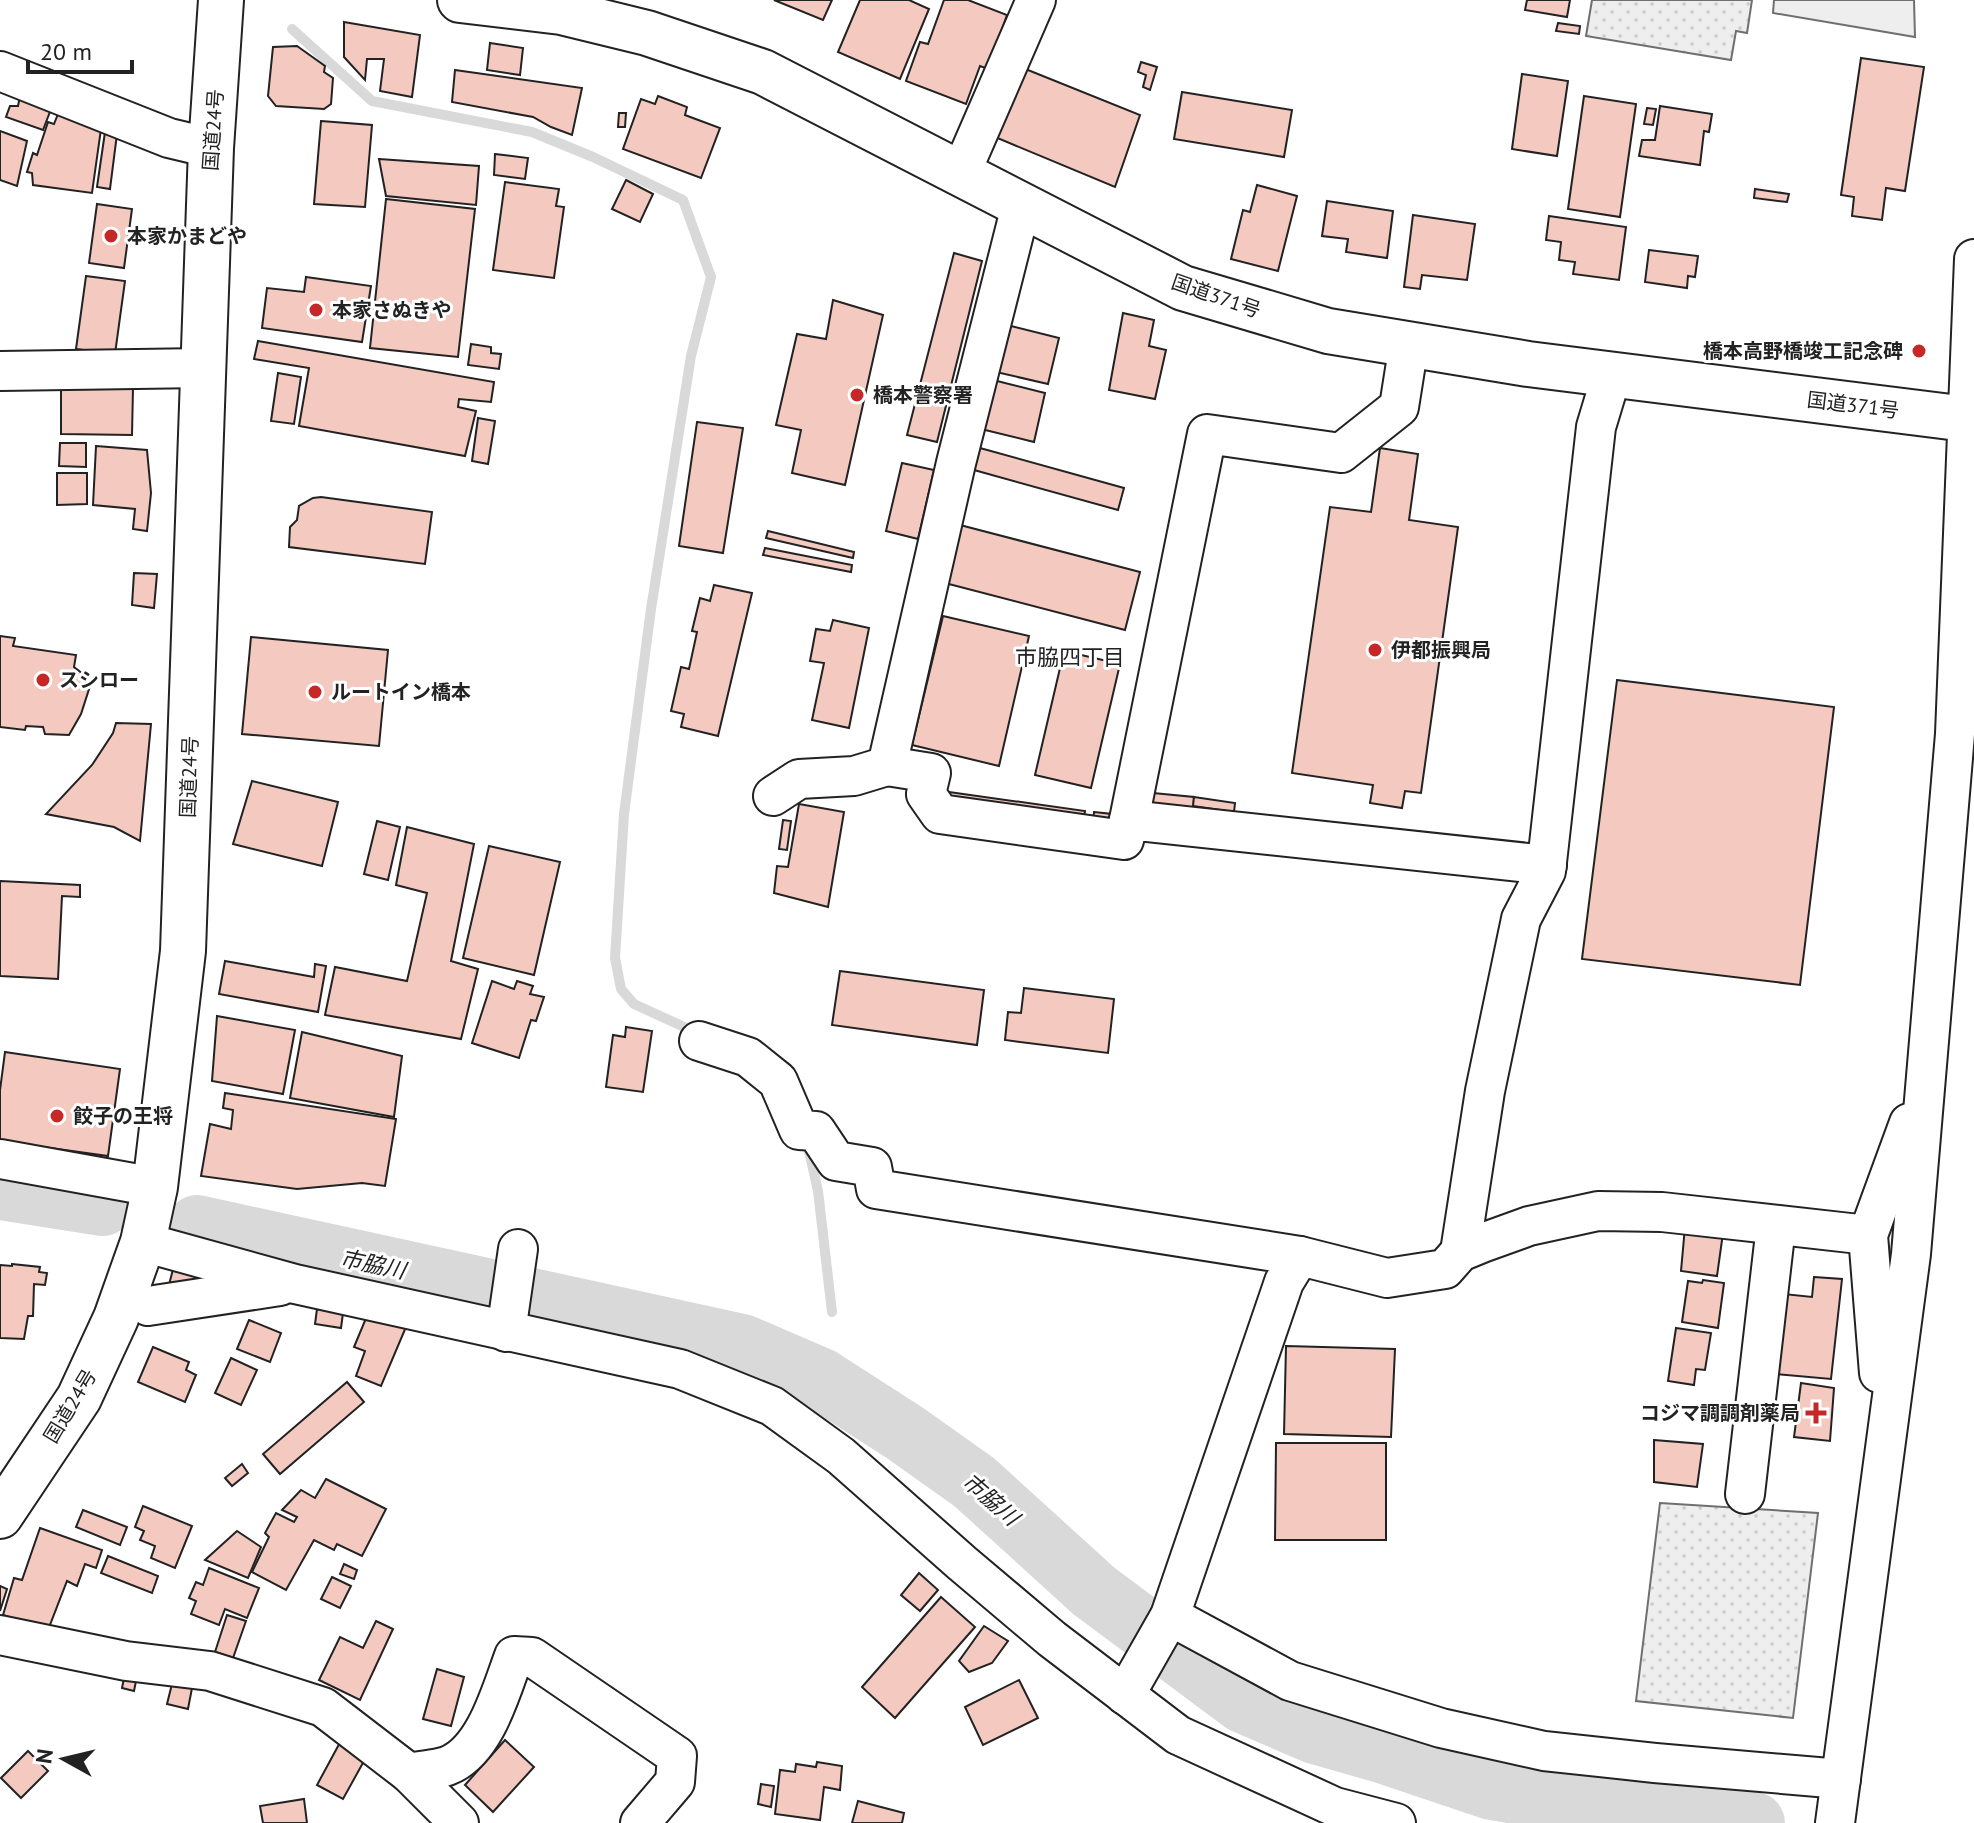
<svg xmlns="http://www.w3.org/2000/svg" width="1974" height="1823" font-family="'PT Sans','Noto Sans JP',sans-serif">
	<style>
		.grass { fill: url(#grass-dots); stroke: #6f6f6f; stroke-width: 2 }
		.pitch { fill: #eee; stroke: #6f6f6f; stroke-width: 2 }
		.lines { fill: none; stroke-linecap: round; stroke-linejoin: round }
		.stream { stroke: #d9d9d9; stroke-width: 10 }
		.river { stroke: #d9d9d9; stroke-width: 62 }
		.building { fill: #f3c9c0; stroke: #222; stroke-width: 2 }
		.minor-casing { stroke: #222; stroke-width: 42 }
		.highway-casing { stroke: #222; stroke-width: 48 }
		.minor { stroke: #fff; stroke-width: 38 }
		.highway { stroke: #fff; stroke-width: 44 }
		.poi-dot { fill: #c62828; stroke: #fff; stroke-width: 3 }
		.labels { text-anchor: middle; stroke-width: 6; stroke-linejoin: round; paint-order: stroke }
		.street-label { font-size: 20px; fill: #222; stroke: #fff }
		.poi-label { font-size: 20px; font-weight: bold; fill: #222; stroke: #fff; text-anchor: start }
		.neighbourhood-label { font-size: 22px; fill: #222; stroke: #fff }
		.water-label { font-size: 22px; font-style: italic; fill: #222; stroke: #fff }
	</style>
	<defs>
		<pattern id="grass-dots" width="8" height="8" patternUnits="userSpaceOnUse" patternTransform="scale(2)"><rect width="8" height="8" fill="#eee"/><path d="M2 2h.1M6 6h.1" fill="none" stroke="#ccc" stroke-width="1.8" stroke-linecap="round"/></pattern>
	</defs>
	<rect width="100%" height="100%" fill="#fff"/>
	<g class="grass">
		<path d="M1592,0h160l-5,33 -11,-2 -5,29 -145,-24z"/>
		<path d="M1660,1503l158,10 -25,205 -157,-17z"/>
	</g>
	<path class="pitch" d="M1774,0h140l1,37 -142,-24z"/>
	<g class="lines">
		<g class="stream">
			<path d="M292,29l80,72 160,31 61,25 90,43 28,77 -20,79 -40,253 -27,205 -9,144 6,31 13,15 61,28"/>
			<path d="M809,1151l9,40 14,121"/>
		</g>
		<g class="river">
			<path d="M0,1189l103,16"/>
			<path d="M197,1226l545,119 79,34 84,54 69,49 120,109 149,111 72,31 70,20 107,36 123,21 139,13"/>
		</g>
	</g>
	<g class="building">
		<path d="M774,0h58l-9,20z"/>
		<path d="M860,0h49l20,9 -29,70 -62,-27z"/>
		<path d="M944,0h24l39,15 -19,54 -8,-3 -14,38 -60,-23 14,-39 8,2z"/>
		<path d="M1527,0h43l-3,17 -42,-7z"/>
		<path d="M344,22l76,13 -8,62 -32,-6 4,-32h-17l-2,21 -21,-23z"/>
		<path d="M1558,23l22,3 -1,8 -23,-3z"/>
		<path d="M490,43l33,5 -3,27 -33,-5z"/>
		<path d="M297,46l28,20 -1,6 9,6 -2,26 -7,5 -48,-3 -8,-10 5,-49z"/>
		<path d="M1861,58l63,9 -19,124 -19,-3 -4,32 -30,-4 2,-19 -13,-2z"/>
		<path d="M1141,62l16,5 -7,23 -7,-3 3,-12 -8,-3z"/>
		<path d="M1018,66l122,49 -25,72 -120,-50z"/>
		<path d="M455,70l127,18 -10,47 -21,-8 -18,-10 -81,-15z"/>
		<path d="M1522,74l46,7 -11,75 -45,-7z"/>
		<path d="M1182,92l110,18 -8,47 -110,-18z"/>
		<path d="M20,96l31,13 -8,21 -37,-13 4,-11h8z"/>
		<path d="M658,96l29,11 -2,8 35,13 -19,50 -78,-29 18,-50 14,5z"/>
		<path d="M1584,96l52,8 -16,113 -52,-8z"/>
		<path d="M1660,106l52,8 -3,18 -5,-1 -4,34 -61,-9 3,-16h13z"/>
		<path d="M1647,108l9,1 -3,16 -9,-1z"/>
		<path d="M60,109l42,13 -10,71 -59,-8 -1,-12 -5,-1 6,-19 4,2 11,-33 6,2z"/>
		<path d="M619,113h7l-1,14h-7z"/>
		<path d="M321,121l51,4 -7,82 -51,-3z"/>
		<path d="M0,131l27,10 -10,45 -17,-6z"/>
		<path d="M105,132l12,2 -7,55 -13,-2z"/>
		<path d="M495,154l33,4 -3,21 -31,-4z"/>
		<path d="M379,159l100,7 -3,39 -90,-9z"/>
		<path d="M626,180l27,14 -13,28 -28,-13z"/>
		<path d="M505,182l54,7 -3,17 8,1 -10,71 -61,-8z"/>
		<path d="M1257,185l40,11 -19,75 -47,-12 12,-49 7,2z"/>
		<path d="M1755,189l34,5 -2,8 -33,-4z"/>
		<path d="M386,199l89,10 -17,148 -88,-9z"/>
		<path d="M1327,201l66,10 -6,47 -41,-6 2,-13 -26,-3z"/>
		<path d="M97,204l35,5 -8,59 -35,-5z"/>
		<path d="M1413,215l62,9 -8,56 -45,-5 -2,14 -16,-2z"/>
		<path d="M1549,216l77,11 -7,53 -46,-6 2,-12 -16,-2 2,-18 -15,-2z"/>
		<path d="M1649,250l49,6 -3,21 -7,-1 -1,12 -42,-6z"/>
		<path d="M954,253l28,8 -45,181 -30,-7z"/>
		<path d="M86,276l39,5 -10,73 -39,-5z"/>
		<path d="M306,277l65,9 -9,56 -100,-14 5,-40 37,4z"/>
		<path d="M833,300l50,15 -38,170 -53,-12 9,-43 -25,-5 21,-91 29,5z"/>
		<path d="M1123,313l31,7 -5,26 17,4 -11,49 -46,-9z"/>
		<path d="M1007,325l52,13 -11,46 -52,-12z"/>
		<path d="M258,341l236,41 -3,20 -32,-3 -1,8 18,4 -11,45 -166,-30 10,-58 -55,-9z"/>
		<path d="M471,344l20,3v6l10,1 -2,15 -31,-4z"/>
		<path d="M278,373l23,4 -7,47 -23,-3z"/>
		<path d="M993,380l52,13 -11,49 -53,-13z"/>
		<path d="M61,387l72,1 -1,47 -71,-1z"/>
		<path d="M478,418l17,3 -7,43 -16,-3z"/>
		<path d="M697,422l46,6 -20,125 -44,-7z"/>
		<path d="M60,443h26v24l-27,-1z"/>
		<path d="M96,446l51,4 4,43 -4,38 -14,-2 2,-20 -42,-4z"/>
		<path d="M980,448l144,40 -6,22 -144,-40z"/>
		<path d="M1380,448l38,6 -9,66 49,7 -37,266 -16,-2 -3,17 -32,-5 3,-18 -81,-12 38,-266 41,5z"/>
		<path d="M902,463l32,7 -16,69 -32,-8z"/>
		<path d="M57,473h30v31l-30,1z"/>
		<path d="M321,497l111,15 -7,52 -136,-17 1,-20 7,-7 2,-14 14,-8z"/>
		<path d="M960,525l180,47 -15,58 -180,-47z"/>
		<path d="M768,531l86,21 -1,6 -87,-20z"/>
		<path d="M765,548l87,17 -1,7 -88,-17z"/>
		<path d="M134,573l23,1 -3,34 -22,-3z"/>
		<path d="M714,585l38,8 -34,143 -37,-9 3,-13 -13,-3 10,-44 8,2 8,-37 -5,-1 8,-33 10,3z"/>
		<path d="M943,616l86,20 -30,130 -87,-21z"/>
		<path d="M833,620l36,8 -20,100 -37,-8 12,-57 -14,-2 6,-32 14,2z"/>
		<path d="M0,636l15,2 -2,8 63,9 -2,12 9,7 7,12 -9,28 -12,21 -24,-1 -2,-7 -17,-1 -1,4 -25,-3z"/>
		<path d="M251,637l137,13 -9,96 -137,-12z"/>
		<path d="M1064,651l56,13 -29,124 -56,-13z"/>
		<path d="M1617,680l217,27 -34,278 -218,-26z"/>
		<path d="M116,723l35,1 -11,117 -26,-14 -68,-13 46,-49 21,-32z"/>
		<path d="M252,781l86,21 -16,64 -89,-22z"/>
		<path d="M949,792l136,19 -2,12 -135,-24z"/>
		<path d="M1153,793l41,4 -1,16 -42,-4z"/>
		<path d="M1194,797l41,6 -1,9 -41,-6z"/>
		<path d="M799,804l45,8 -16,95 -54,-14 3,-27 11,1z"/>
		<path d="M1094,812l18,2 -1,10 -18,-2z"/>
		<path d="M783,820l8,1 -4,29 -8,-1z"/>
		<path d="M377,821l23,6 -12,53 -24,-6z"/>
		<path d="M407,827l67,17 -23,117 27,8 -17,70 -136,-24 10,-48 72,14 20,-88 -31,-8z"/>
		<path d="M489,846l71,16 -26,113 -71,-17z"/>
		<path d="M0,881l80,4v12l-18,-1 -4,83 -58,-3z"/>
		<path d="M225,961l89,16 1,-13 11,2 -8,46 -99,-18z"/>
		<path d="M840,971l144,19 -7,55 -145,-20z"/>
		<path d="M492,981l22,8 3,-8 16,5 -3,8 14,3 -8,24 -5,-1 -12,38 -47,-15z"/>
		<path d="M1024,988l90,11 -6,54 -103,-13 3,-28 13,1z"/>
		<path d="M217,1016l78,14 -12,64 -71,-13z"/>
		<path d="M626,1027l26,4 -9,61 -37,-5 7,-52 12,2z"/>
		<path d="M302,1032l100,24 -8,61 -104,-19z"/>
		<path d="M5,1052l115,17 -12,87 -108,-15v-51z"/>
		<path d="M225,1093l171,26 -11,67 -23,-3 -65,6 -96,-13 9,-52 21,5 2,-19 -10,-2z"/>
		<path d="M1685,1227l38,6 -6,43 -36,-5z"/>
		<path d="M12,1264l28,3 -1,5 8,1 -2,12 -11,-1 -1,32h-5l-4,23 -24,-1v-73l12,1z"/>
		<path d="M173,1269l45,8 -51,16z"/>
		<path d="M1814,1277l28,2 -11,100 -55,-5 8,-80 28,3z"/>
		<path d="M1703,1280l21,3 -6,45 -36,-6 6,-41 14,2z"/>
		<path d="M317,1309l26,4 -2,15 -26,-4z"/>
		<path d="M369,1311l37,16 -25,59 -25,-10 9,-25 -11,-4z"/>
		<path d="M249,1320l32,13 -11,29 -33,-13z"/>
		<path d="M1676,1328l35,5 -6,37 -9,-1 -2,16 -26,-4z"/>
		<path d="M1286,1346l109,3 -4,88 -107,-3z"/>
		<path d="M153,1347l36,15 -3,8 10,5 -11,27 -47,-20z"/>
		<path d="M231,1358l26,12 -16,35 -26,-12z"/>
		<path d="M347,1382l17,20 -84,72 -17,-20z"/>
		<path d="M1801,1383l33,5 -4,53 -36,-4z"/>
		<path d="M1654,1440l49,4 -6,43 -43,-5z"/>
		<path d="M1276,1443h110v97h-111z"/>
		<path d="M242,1464l6,9 -16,13 -7,-8z"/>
		<path d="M326,1479l60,30 -24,47 -25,-12 -3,6 -20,-10 -28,50 -34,-18 17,-35 -4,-4 11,-20 18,9 3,-5 -15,-7 19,-20 14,8z"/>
		<path d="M143,1506l49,20 -17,42 -24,-10 4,-12 -15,-6 4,-9 -9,-4z"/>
		<path d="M83,1510l44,17 -7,18 -44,-18z"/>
		<path d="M40,1528l62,22 -6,18 -11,-4 -8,22 -10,-5 -19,49 -45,-15 11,-37 8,2z"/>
		<path d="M237,1531l24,16 -13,31 -43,-18z"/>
		<path d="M108,1556l50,20 -6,17 -51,-20z"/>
		<path d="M344,1564l13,6 -3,9 -14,-5z"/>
		<path d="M209,1568l50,20 -12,30 -22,-9 -6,16 -28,-11 5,-13 -7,-3 7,-16 7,3z"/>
		<path d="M919,1573l19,17 -18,21 -19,-16z"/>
		<path d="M332,1577l19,9 -11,22 -19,-9z"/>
		<path d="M0,1586l7,3 -7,22z"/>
		<path d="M941,1597l34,30 -80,91 -33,-31z"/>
		<path d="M227,1615l19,6 -13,37 -18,-6z"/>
		<path d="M376,1621l17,8 -33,71 -41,-20 21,-43 23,11z"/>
		<path d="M984,1626l24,15 -16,22 -23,9 -10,-11z"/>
		<path d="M437,1669l27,8 -13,49 -28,-7z"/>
		<path d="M125,1673l12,3 -3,15 -12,-3z"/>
		<path d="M1019,1680l19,38 -55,27 -18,-38z"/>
		<path d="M172,1684l20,4 -4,21 -21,-5z"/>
		<path d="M343,1737l26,15 -26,47 -26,-14z"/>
		<path d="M505,1740l29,27 -41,45 -28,-27z"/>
		<path d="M28,1751l20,20 -27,27 -20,-20z"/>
		<path d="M817,1762l25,4 -2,24 -16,-3 -4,33 -45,-6 5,-44 15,2 1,-8 20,3z"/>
		<path d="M761,1784l13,2 -3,21 -13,-3z"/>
		<path d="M304,1799l3,24h-44l-3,-17z"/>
		<path d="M858,1801l46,12 -2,10h-50z"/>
	</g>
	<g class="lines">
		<g class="minor-casing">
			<g id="minor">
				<path d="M0,71l169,67 42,10"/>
				<path d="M960,175l76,-175"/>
				<path d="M0,371l204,-3"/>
				<path d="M887,766l44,7 -5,21 14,20 184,26 5,-20 418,45"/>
				<path d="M773,796l26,-17 55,-3 33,-10 69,-303 65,-257"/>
				<path d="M1129,820l78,-386 134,19 58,-46 10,-63"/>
				<path d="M699,1041l49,16 30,24 21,49 17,1 20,30 36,6 4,22 424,67 -16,26 -114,334 -45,79"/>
				<path d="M0,1159l155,28"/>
				<path d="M143,1242l152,42 385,85 92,37 69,50 121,107 90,76 126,96 157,72 61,16"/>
				<path d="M1460,1252l25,-161 36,-172 25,-48 50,-444 16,-53"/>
				<path d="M1300,1256l87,22 58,-9 15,-17 22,-9 47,-17 69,-15 64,1 206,23"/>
				<path d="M148,1306l132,-20"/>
				<path d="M506,1332l12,-83"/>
				<path d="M1879,1373l-11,-138 41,-112"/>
				<path d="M1745,1494l31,-268"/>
				<path d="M1170,1616l120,65 151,47 103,23 111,12 186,16"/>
				<path d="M0,1635l126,26 84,10 113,36 86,66 50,50"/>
				<path d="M409,1773c12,-3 26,-3 38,-7 38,-14 54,-75 67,-110l18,1 145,99 -2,26 -35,41"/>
				<path d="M1835,1823l76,-569 44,-520 19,-475"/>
			</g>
		</g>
		<g class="highway-casing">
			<g id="highway">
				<path d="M460,0l101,12 86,21 116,39 420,216 145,43 200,33 446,56"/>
				<path d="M0,1516l79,-118 37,-80 27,-76 12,-55 28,-236 28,-803 10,-148"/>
			</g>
		</g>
		<use href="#minor" class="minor"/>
		<use href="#highway" class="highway"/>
	</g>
	<g class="poi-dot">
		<circle cx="111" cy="236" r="8"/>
		<circle cx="316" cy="310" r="8"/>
		<circle cx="1919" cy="351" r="8"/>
		<circle cx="857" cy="395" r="8"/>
		<circle cx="1375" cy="650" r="8"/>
		<circle cx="43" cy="680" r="8"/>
		<circle cx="315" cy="692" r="8"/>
		<circle cx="57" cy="1116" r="8"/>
		<path d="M1812 1401h8v8h8v8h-8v8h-8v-8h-8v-8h8z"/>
	</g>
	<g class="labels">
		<g class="street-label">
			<text transform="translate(213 130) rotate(-86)" y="7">国道24号</text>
			<text transform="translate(1216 296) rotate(19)" y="7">国道371号</text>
			<text transform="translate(1853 405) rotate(7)" y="7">国道371号</text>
			<text transform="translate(189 777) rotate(-88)" y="7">国道24号</text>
			<text transform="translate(70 1406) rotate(-59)" y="7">国道24号</text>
		</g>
		<g class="poi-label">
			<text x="127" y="243">本家かまどや</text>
			<text x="332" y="317">本家さぬきや</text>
			<text x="1903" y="358" text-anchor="end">橋本高野橋竣工記念碑</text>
			<text x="873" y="402">橋本警察署</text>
			<text x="1391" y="657">伊都振興局</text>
			<text x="59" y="687">スシロー</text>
			<text x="331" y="699">ルートイン橋本</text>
			<text x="73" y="1123">餃子の王将</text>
			<text x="1800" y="1420" text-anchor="end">コジマ調調剤薬局</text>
		</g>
		<g class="neighbourhood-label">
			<text x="1070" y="665">市脇四丁目</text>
		</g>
		<g class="water-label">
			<text transform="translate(373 1264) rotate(12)" y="8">市脇川</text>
			<text transform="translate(991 1499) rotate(41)" y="8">市脇川</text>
		</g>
	</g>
	<g transform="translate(64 1759) rotate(278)" stroke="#ffffff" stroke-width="6" paint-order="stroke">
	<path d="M0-6L14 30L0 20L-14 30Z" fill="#222222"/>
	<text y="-12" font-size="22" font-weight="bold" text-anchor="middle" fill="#222222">N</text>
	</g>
	<path d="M28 60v12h104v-12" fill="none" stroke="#222222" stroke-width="4"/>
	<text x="40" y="60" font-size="24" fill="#222222" stroke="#ffffff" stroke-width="6" paint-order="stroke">20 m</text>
</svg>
